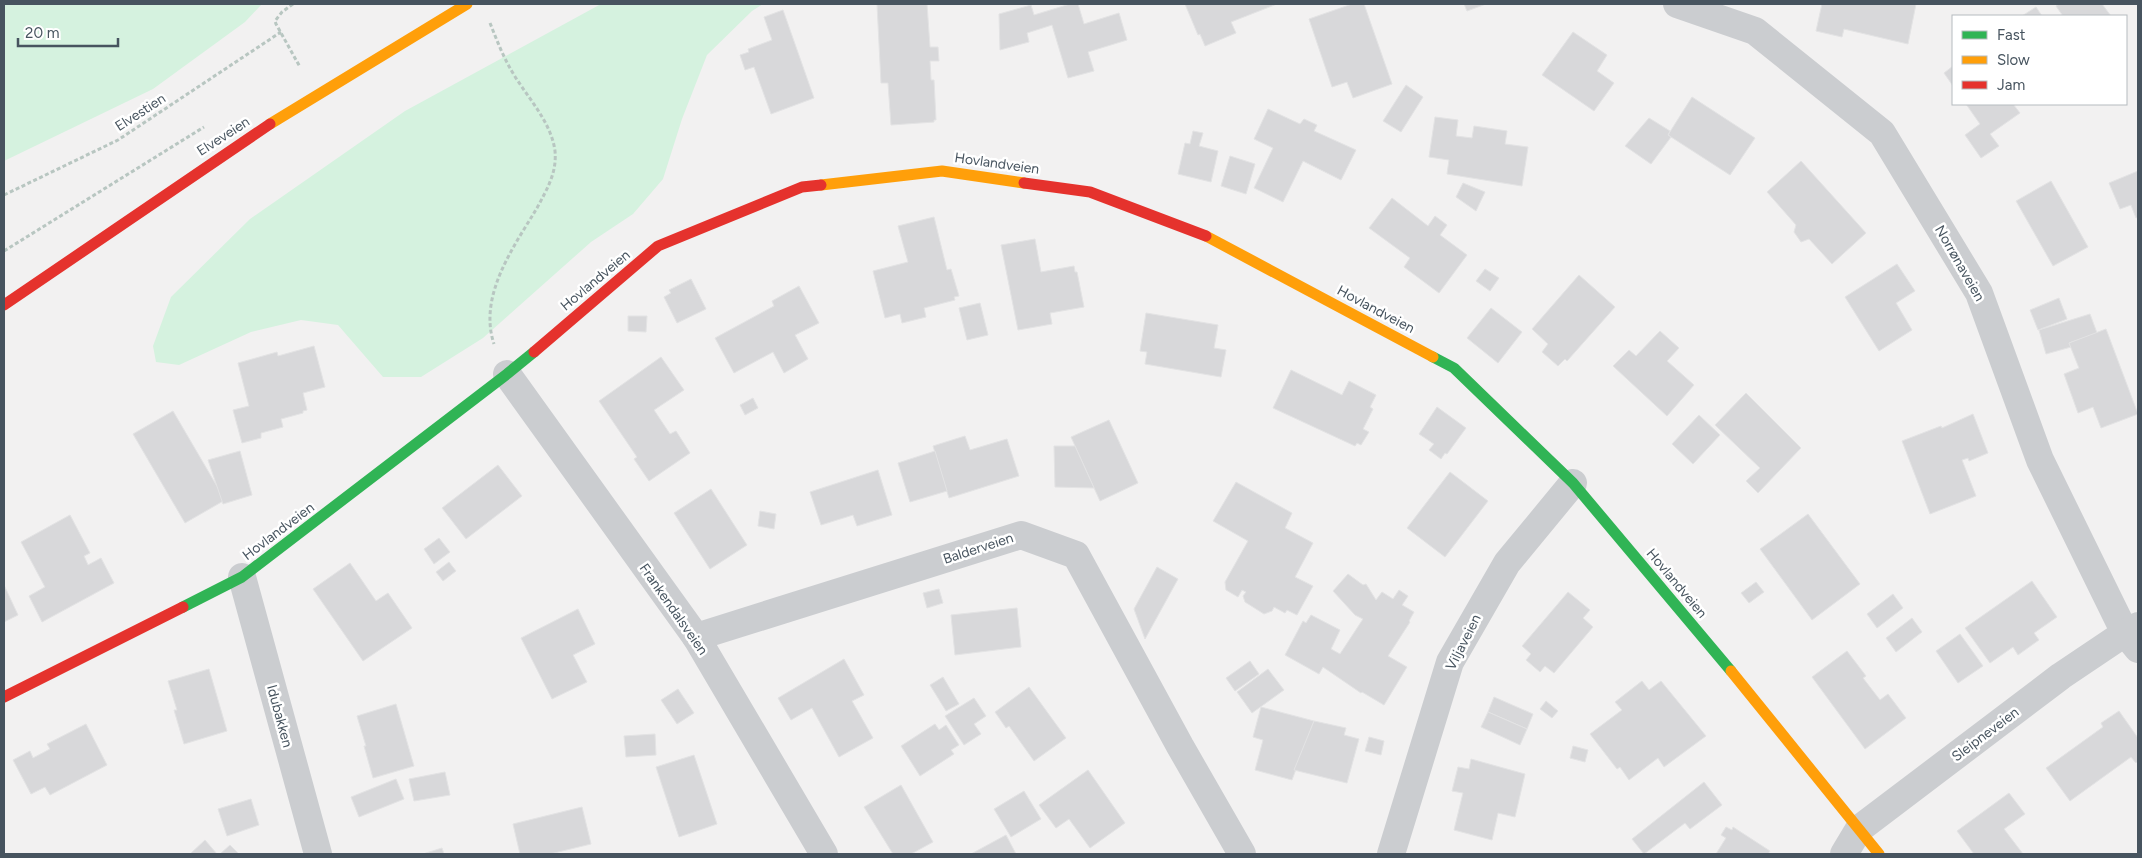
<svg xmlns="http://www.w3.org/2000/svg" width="2142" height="858" font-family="Figtree,sans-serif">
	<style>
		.green { fill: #d5f2df }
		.building { fill: #d8d8da; stroke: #e3e3e4 }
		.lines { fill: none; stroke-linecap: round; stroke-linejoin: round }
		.path { stroke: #b8c6c1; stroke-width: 3; stroke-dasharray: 4 2.5; stroke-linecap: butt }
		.street { stroke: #cbcdd0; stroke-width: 28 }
		.fast { stroke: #30b455; stroke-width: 11 }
		.slow { stroke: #ff9f0a; stroke-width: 11 }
		.jam { stroke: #e5322d; stroke-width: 11 }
		.labels { text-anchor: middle; stroke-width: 5; stroke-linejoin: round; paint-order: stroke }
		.street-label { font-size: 14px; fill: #47545f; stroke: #fff }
	</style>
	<rect width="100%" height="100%" fill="#f2f1f1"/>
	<g class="green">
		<path d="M4,4h258l-17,18 -92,67 -149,72z"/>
		<path d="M601,4h162l-11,7 -45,44 -25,64 -19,60 -30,35 -42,28 -108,96 -62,39h-38l-45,-52 -37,-5 -50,12 -72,33 -23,-3 -3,-16 18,-49 79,-78 155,-108z"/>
	</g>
	<g class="building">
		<path d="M877,4h50l3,43h8l1,14h-9l1,19h3l2,40h-2v2l-43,3 -3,-42h-7z"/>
		<path d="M1070,4h8l6,20 35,-11 8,27 -39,12 6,19 -26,7 -16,-53 -25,8 2,9 -29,8 -1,-36 32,-9 3,10z"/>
		<path d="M1185,4h92l-46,18 5,11 -31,13 -5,-12 -2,1z"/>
		<path d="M1352,4h12l28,80 -39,14 -6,-16 -15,5 -23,-68z"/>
		<path d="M1464,4h22l-19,7z"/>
		<path d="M1822,4h94l-8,40 -64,-15 -2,8 -26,-6z"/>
		<path d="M2059,4h43l9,12h-48l-7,-10z"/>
		<path d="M2036,7l6,9h-20z"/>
		<path d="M783,10l31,88 -43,16 -17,-47 -9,3 -5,-15 9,-3 -1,-3 24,-9 -8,-23z"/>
		<path d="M1573,32l34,23 -10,16 17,12 -20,28 -52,-36z"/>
		<path d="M1953,66v20l-9,-13z"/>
		<path d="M1406,85l17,12 -22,35 -18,-11z"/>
		<path d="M1692,97l63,41 -25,37 -62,-40z"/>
		<path d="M1966,104h47l7,9 -30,21 9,12 -18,12 -16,-23 15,-11z"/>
		<path d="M1268,109l32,15 4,-5 13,6 -3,6 42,19 -15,30 -38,-19 -20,41 -29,-14 19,-40 -19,-9z"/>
		<path d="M1435,117l23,3 -2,16 16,2 2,-12 33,5 -2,13 23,3 -6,39 -75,-12 2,-14 -20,-3z"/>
		<path d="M1649,118l21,13 -2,4 3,2 -20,27 -26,-18z"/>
		<path d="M1193,131l10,2 -4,13 19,5 -7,31 -33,-8 7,-31 5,1z"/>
		<path d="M1230,156l25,8 -9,30 -25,-8z"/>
		<path d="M1801,161l65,72 -34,31 -23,-25 -8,3 -7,-10 2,-7 -29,-33z"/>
		<path d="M2138,171v46l-2,1 -5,-13 -11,4 -11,-26z"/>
		<path d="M2051,181l37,66 -35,19 -37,-65z"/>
		<path d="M1463,183l22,9 -9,19 -20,-14z"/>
		<path d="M1392,198l36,28 7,-10 12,9 -7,10 27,20 -28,38 -35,-26 6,-9 -41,-30z"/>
		<path d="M934,217l13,53 4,-1 8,27 -5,1 1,3 -31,8 2,9 -24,6 -2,-9 -15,4 -12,-47 35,-9 -10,-36z"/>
		<path d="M1035,239l6,33 33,-6 1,6h2l7,35 -34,6 2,11 -34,6 -17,-85z"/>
		<path d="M1897,264l18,27 -19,12 16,27 -33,21 -34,-54z"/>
		<path d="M1485,269l14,9 -9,13 -14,-10z"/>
		<path d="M1579,275l36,32 -48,54 -2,-2 -7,7 -16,-14 6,-8 -16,-15z"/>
		<path d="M691,279l15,30 -29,14 -13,-26 7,-4 -2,-3z"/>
		<path d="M799,286l20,37 -24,12 13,24 -24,14 -11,-21 -39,21 -19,-35 59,-32 -2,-5z"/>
		<path d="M2059,298l8,21 -29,11 -8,-20z"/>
		<path d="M980,303l8,32 -21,5 -8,-32z"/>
		<path d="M1491,308l31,24 -24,31 -31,-25z"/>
		<path d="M1146,313l72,12 -4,23 12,2 -5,27 -76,-13 2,-12 -7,-1z"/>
		<path d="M2090,314l7,19 -28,10 2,4 -25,7 -7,-24z"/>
		<path d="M628,316h19l-1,16 -18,-1z"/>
		<path d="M2106,329l32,85 -37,14 -8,-21 -15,6 -14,-39 15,-6 -10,-25z"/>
		<path d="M1660,331l19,17 -12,13 27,24 -27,31 -54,-50 16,-16 7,6z"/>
		<path d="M314,346l11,41 -22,6 4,17 -4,1v2l-22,6 2,8 -22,6v5l-19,5 -9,-33 16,-4 -11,-43 39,-11 1,4z"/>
		<path d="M661,357l23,33 -30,20 16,24 6,-3 14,22 -41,28 -15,-22 3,-2 -38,-56z"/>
		<path d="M1291,370l51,25 7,-14 27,14 -6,12 3,2 -10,20 6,3 -8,13 -4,-2 -2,3 -82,-38z"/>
		<path d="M1746,393l55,55 -43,45 -12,-12 14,-13 -45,-43z"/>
		<path d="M753,398l5,10 -13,7 -5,-10z"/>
		<path d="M1437,407l29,21 -19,26 -2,-1 -4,6 -12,-9 5,-6 -15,-10z"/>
		<path d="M173,411l52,89 -40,23 -52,-89z"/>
		<path d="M1973,414l15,39 -19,8 -1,-3 -6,2 14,36 -46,18 -28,-73 39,-15 1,2z"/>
		<path d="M1699,415l21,20 -27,29 -21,-20z"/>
		<path d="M1109,420l29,63 -38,18 -29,-64z"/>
		<path d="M965,436l5,14 37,-11 12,37 -70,22 -16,-52z"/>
		<path d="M1054,446h21l19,42 -39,-1z"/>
		<path d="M240,451l12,44 -29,9 -15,-44z"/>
		<path d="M935,451l12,40 -37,11 -12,-39z"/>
		<path d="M498,465l24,31 -56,43 -24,-31z"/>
		<path d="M878,470l14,45 -35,11 -4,-11 -32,10 -11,-33z"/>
		<path d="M1450,472l38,29 -43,56 -38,-29z"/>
		<path d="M1236,482l56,31 -7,15 28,15 -18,34 18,9 -16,29 -10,-5 -2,3 -11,-6 -2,4 -8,3 -19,-12 -2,-6 3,-4 -4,-2 -4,7 -12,-7 -1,-8 23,-41 -35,-20z"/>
		<path d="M711,489l36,56 -37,24 -36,-56z"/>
		<path d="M760,511l16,3 -2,15 -16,-3z"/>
		<path d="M1808,514l52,70 -48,36 -52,-71z"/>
		<path d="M70,515l20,38 -6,3 4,9 13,-7 13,25 -72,39 -13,-26 16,-9 -24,-45z"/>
		<path d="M439,538l11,14 -16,12 -10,-15z"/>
		<path d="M449,562l7,9 -13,10 -7,-9z"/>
		<path d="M350,563l26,38 12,-8 24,35 -49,33 -50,-72z"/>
		<path d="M1157,567l21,12 -33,60 -11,-30z"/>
		<path d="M1348,574l15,11 3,-1 10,16 6,-8 11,7 6,-9 9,6 -6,9 12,7 -5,9 1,1 -22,34 19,11 -23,38 -22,-13 -1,1 -38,-26 -4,7 -34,-19 18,-34 3,2 5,-8 29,15 -9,19 9,5 23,-35 -8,-4 -22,-24z"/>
		<path d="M2032,581l25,36 -23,16 5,7 -21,15 -5,-8 -23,16 -25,-35z"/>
		<path d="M1756,582l8,10 -15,11 -8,-10z"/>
		<path d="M4,585l14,30 -14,7z"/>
		<path d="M939,589l4,14 -16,5 -4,-15z"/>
		<path d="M1568,592l22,18 -7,8 10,9 -39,46 -9,-7 -5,6 -14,-12 5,-6 -9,-8z"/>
		<path d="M1893,594l10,14 -26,20 -10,-14z"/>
		<path d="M1017,608l4,39 -66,8 -4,-40z"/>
		<path d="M578,609l17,35 -22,11 14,27 -35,17 -31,-61z"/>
		<path d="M1912,618l10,14 -26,20 -10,-14z"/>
		<path d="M1960,634l23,32 -25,17 -22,-32z"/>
		<path d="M1847,651l19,25 -3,2 17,22 8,-6 18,24 -41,31 -53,-72z"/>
		<path d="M844,659l20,36 -12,6 21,37 -34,19 -27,-49 -21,12 -13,-22z"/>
		<path d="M1250,661l9,13 -24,17 -9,-13z"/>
		<path d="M209,669l18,62 -43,13 -10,-34h3l-9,-29z"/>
		<path d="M1268,669l16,21 -32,23 -15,-21z"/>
		<path d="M943,677l16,27 -13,7 -16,-26z"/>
		<path d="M1642,681l7,9 12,-9 45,55 -42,31 -6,-9 -29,22 -9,-13 -3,2 -27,-35 32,-24 -7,-8z"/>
		<path d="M1029,687l37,51 -32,23 -25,-35 -3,2 -11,-16z"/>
		<path d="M678,689l16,24 -17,11 -16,-24z"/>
		<path d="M1494,697l39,17 -6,15 -39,-17z"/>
		<path d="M974,698l12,18 -12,8 7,10 -17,11 -19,-29z"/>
		<path d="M1546,701l12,10 -6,7 -12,-9z"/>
		<path d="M396,704l18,62 -41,12 -9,-32h2l-9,-30z"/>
		<path d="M1261,707l53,14 -22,59 -37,-10 8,-30 -10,-3z"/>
		<path d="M2119,711l19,27v23l-2,2 -5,-6 -61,44 -24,-33 57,-41 -2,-4z"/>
		<path d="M1488,712l39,17 -7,16 -39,-18z"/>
		<path d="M1314,721l32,7 -2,7 15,4 -12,44 -53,-13z"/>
		<path d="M86,724l21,41 -57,30 -5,-8 -14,7 -18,-34 17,-9 3,7 17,-9 -3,-5z"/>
		<path d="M935,724l4,6 7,-5 13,20 -8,5 3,4 -34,22 -19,-30z"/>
		<path d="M655,734l1,21 -30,2 -2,-21z"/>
		<path d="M1369,737l15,4 -3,14 -16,-4z"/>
		<path d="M1573,746l15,4 -3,12 -15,-4z"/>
		<path d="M694,755l23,69 -38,13 -23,-70z"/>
		<path d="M1471,759l54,15 -10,43 -17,-4 -6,27 -38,-10 9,-37 -11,-2 6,-24 11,2z"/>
		<path d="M1088,770l37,53 -35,25 -21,-29 -13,9 -17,-23z"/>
		<path d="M445,772l5,23 -36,6 -5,-22z"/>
		<path d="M396,779l8,20 -45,18 -8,-20z"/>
		<path d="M1704,782l18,23 -32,24 -5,-6 -41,31 -12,-15z"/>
		<path d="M901,785l32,57 -22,12h-18l-29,-47z"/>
		<path d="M1024,791l17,28 -30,18 -17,-28z"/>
		<path d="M2009,793l16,21 -21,15 19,25h-49l-17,-23z"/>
		<path d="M251,799l8,26 -32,11 -9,-27z"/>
		<path d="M582,807l9,37 -41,10h-30l-7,-30z"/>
		<path d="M1726,827l6,3 1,-3 37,24 -2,3h-52l10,-16 -5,-3z"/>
		<path d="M1006,835l10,19h-45z"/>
		<path d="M205,840l12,14h-27z"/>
		<path d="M230,845l9,9h-19z"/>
		<path d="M442,848l2,6h-21z"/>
	</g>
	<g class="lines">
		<g class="path">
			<path d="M293,4l-11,8 -7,9 1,3 24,43"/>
			<path d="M490,23c6,15 12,31 20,45 14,26 41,52 45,83 2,22 -8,38 -18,57 -24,40 -59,88 -43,136"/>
			<path d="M4,195l114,-55 163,-108"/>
			<path d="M4,251l200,-124"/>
		</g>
		<g class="street">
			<path d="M1677,4l78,27 127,102 97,160 61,167 85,173 13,16"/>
			<path d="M507,374l189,263 128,217"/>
			<path d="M242,577l76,277"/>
			<path d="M696,637l325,-102 55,20 104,191 62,108"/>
			<path d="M1391,854l59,-192 57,-99 66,-80"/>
			<path d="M1844,854l15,-25 202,-153 64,-43 13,-7"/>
		</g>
		<g class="fast">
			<path d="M1433,357l21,11 119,115 158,188"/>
			<path d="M183,607l59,-30 265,-203 27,-22"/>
		</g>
		<g class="slow">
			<path d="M270,124l197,-120"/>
			<path d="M821,185l121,-14 82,12"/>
			<path d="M1206,236l227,121"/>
			<path d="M1731,671l148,183"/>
		</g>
		<g class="jam">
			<path d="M1024,183l66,9 116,44"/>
			<path d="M4,305l266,-181"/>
			<path d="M534,352l124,-106 144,-59 19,-2"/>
			<path d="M4,697l179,-90"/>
		</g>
	</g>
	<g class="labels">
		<g class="street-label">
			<text transform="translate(140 112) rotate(-33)" y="5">Elvestien</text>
			<text transform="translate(223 136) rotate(-33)" y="5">Elveveien</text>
			<text transform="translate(997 163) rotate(8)" y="5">Hovlandveien</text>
			<text transform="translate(1960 263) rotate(60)" y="5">Norrønaveien</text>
			<text transform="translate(595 280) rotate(-40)" y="5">Hovlandveien</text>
			<text transform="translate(1376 309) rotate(28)" y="5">Hovlandveien</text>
			<text transform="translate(278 531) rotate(-37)" y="5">Hovlandveien</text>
			<text transform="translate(978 548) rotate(-18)" y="5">Balderveien</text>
			<text transform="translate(1677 583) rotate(50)" y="5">Hovlandveien</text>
			<text transform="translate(674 609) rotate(55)" y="5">Frankendalsveien</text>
			<text transform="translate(1463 642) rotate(-63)" y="5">Viljaveien</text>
			<text transform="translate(280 716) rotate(75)" y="5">Idubakken</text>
			<text transform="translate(1985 734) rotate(-37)" y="5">Sleipneveien</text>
		</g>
	</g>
	<rect width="2142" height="858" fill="none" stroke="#47545f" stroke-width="10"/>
	<rect x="1952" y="15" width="175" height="90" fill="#ffffff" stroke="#b5bbbf"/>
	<rect x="1962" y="31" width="25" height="8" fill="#30b455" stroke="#b5bbbf"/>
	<text x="1997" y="40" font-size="15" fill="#47545f">Fast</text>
	<rect x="1962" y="56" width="25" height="8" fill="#ff9f0a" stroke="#b5bbbf"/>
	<text x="1997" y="65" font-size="15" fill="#47545f">Slow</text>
	<rect x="1962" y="81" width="25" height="8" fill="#e5322d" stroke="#b5bbbf"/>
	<text x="1997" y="90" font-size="15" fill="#47545f">Jam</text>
	<path d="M18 38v8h100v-8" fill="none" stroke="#47545f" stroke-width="2.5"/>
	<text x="25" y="38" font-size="15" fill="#47545f" stroke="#ffffff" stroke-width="4" paint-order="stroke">20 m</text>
</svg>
